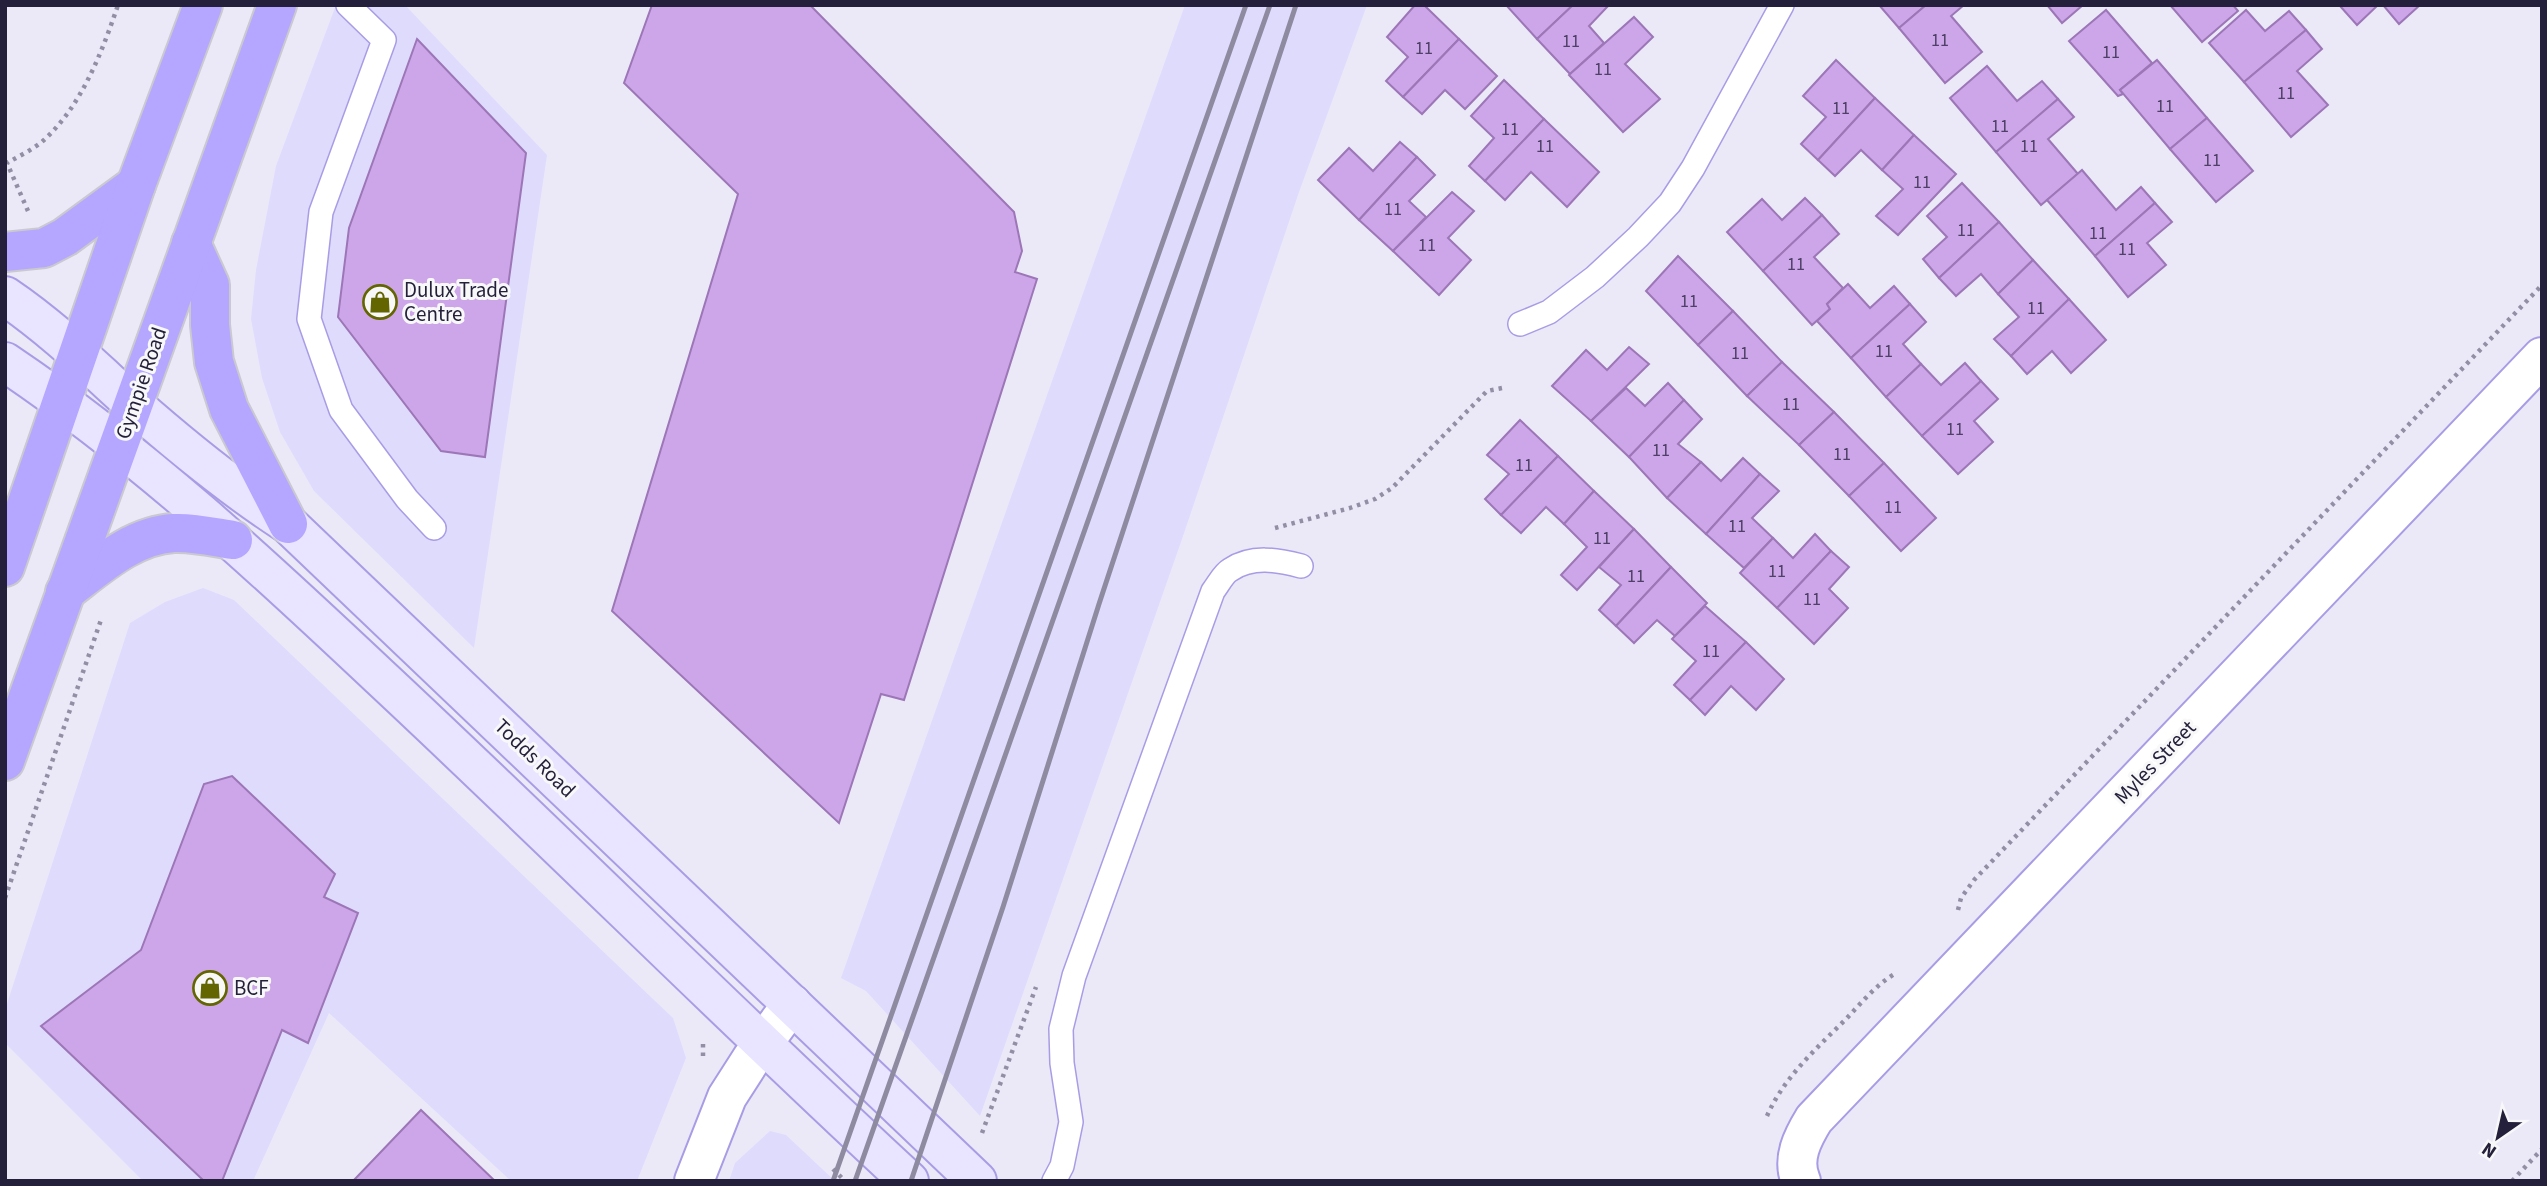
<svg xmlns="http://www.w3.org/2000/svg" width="2547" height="1186" font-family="'Source Sans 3',sans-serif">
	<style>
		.built { fill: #dfdbfd }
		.building { fill: #cda5e9; stroke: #9c76b6; stroke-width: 2 }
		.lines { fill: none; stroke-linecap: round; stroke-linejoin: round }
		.lane-casing { stroke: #a89de5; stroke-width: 26 }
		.street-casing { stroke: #a89de5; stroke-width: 42 }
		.secondary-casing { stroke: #a89de5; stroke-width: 42 }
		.highway-casing { stroke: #cac9d0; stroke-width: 42 }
		.path { stroke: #928fa4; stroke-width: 4.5; stroke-dasharray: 3.5 5; stroke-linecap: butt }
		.lane { stroke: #fff; stroke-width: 23 }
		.street { stroke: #fff; stroke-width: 38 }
		.secondary { stroke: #e9e4ff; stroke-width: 38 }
		.highway { stroke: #b5a6ff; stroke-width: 38 }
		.rail { stroke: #8e8ba0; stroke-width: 5 }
		.labels { text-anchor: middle; stroke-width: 6; stroke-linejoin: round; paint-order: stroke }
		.number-label { font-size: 18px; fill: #4e4066 }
		.poi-label { font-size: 21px; fill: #241f3b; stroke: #f8f8f8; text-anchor: start }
		.street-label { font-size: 21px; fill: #241f3b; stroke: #f8f8f8 }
	</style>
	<rect width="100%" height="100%" fill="#ebe9f8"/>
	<g class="built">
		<path d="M336,5h69l142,150 -73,493 -160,-157 -34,-59 -18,-54 -11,-59 5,-49 20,-104z"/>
		<path d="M1185,5h182l-68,187 -117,347 -202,577 -114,-125 -25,-13z"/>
		<path d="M203,588l31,12 439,418 13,40 -49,123h-126l-182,-168 -76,168h-110l-138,-138v-33l125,-387 35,-21z"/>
		<path d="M770,1131l16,4 49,46h-106l6,-18z"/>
	</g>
	<g class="building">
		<path d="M652,5h158l204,207 8,39 -7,21 22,7 -133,421 -23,-6 -42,129 -227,-212 126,-417 -114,-111z"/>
		<path d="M1415,5h9l35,34 -56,58 -17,-16 22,-24 -21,-20z"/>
		<path d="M1506,5h67l-36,34z"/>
		<path d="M1573,5h36l-20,21 15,17 -34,31 -33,-35z"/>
		<path d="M1879,5h47l-27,23z"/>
		<path d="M1926,5h38l-13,11 31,36 -37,31 -46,-55z"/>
		<path d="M2047,5h36l-21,18z"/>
		<path d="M2170,5h63l5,6 -36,31z"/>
		<path d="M2341,5h37l-21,20 -17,-19z"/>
		<path d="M2383,5h37l-21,19z"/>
		<path d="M2106,10l46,53 -32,27 3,4 -5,2 -49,-55z"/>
		<path d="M2246,10l19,21 24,-20 17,19 -62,52 -35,-39z"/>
		<path d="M1634,17l19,20 -28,27 35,35 -37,33 -54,-57z"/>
		<path d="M2306,30l16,19 -25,22 31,34 -37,32 -47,-55z"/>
		<path d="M417,39l109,114 -41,304 -44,-6 -103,-134 11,-89z"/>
		<path d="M1459,39l38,37 -32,33 -20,-19 -23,24 -19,-17z"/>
		<path d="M1836,60l39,38 -57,62 -17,-16 25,-27 -23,-21z"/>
		<path d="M2157,60l50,58 -37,31 -50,-59z"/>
		<path d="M1987,66l30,35 25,-20 16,18 -62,53 -46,-54z"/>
		<path d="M1504,80l40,39 -59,62 -16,-15 25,-28 -23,-22z"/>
		<path d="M1875,98l39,37 -32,35 -21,-20 -26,26 -17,-16z"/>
		<path d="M2058,99l16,18 -26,22 30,35 -37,31 -45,-53z"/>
		<path d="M2207,118l46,53 -37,31 -46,-53z"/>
		<path d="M1544,119l55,53 -32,35 -36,-35 -26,28 -20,-19z"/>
		<path d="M1914,135l42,39 -58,61 -22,-19 27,-27 -21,-19z"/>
		<path d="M1400,142l17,15 -58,63 -41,-40 31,-32 24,23z"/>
		<path d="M1417,157l18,18 -26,26 17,16 -33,34 -34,-31z"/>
		<path d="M2082,170l34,40 25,-23 14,16 -60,53 -48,-56z"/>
		<path d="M1962,183l37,39 -60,56 -16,-19 24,-22 -20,-21z"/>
		<path d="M1452,192l22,19 -26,27 23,22 -32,35 -46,-44z"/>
		<path d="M1805,198l17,17 -59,56 -36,-39 35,-33 20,21z"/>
		<path d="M2155,203l17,19 -25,21 19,22 -38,32 -33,-41z"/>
		<path d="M1822,215l17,19 -25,23 29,31 -16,16 3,5 -18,16 -49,-54z"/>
		<path d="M1999,222l34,38 -35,34 -17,-20 -25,22 -17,-18z"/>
		<path d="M1678,256l55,55 -35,34 -52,-54z"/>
		<path d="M2033,260l36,39 -58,57 -17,-17 25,-22 -21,-23z"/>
		<path d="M1848,284l22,24 24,-22 16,18 -59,54 -34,-37 13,-12 -3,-5z"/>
		<path d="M2069,299l37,41 -35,33 -19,-22 -25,23 -16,-18z"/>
		<path d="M1910,304l16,18 -23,22 18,20 -35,33 -35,-39z"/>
		<path d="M1733,311l49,51 -35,34 -49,-51z"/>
		<path d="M1629,347l20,17 -58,57 -39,-35 34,-36 21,20z"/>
		<path d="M1782,362l52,50 -35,33 -52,-49z"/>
		<path d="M1965,363l16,18 -59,55 -36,-39 35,-33 20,21z"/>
		<path d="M1981,381l17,18 -24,22 19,21 -35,32 -36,-38z"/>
		<path d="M1668,383l16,17 -55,57 -38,-36 35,-33 19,18z"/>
		<path d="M1684,400l18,19 -24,25 23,18 -34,36 -38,-41z"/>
		<path d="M1834,412l50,51 -35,33 -50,-51z"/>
		<path d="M1520,420l38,36 -57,59 -16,-16 24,-25 -22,-19z"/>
		<path d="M1558,456l36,35 -30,33 -18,-17 -25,26 -20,-18z"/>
		<path d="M1743,458l17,16 -54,60 -39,-36 34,-36 20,19z"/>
		<path d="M1884,463l52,55 -35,33 -52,-55z"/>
		<path d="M1760,474l19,17 -27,27 21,20 -29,30 -38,-34z"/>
		<path d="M1594,491l40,38 -57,61 -16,-15 26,-28 -23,-23z"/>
		<path d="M1634,529l37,38 -55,59 -17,-16 22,-25 -22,-18z"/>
		<path d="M1815,534l16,17 -54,57 -37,-35 33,-35 20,20z"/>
		<path d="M1831,551l18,16 -20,22 19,19 -34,36 -37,-36z"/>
		<path d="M1671,567l36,36 -32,33 -18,-16 -23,23 -18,-17z"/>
		<path d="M1705,606l41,36 -56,58 -16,-15 22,-24 -24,-22z"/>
		<path d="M1746,642l38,37 -28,31 -25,-24 -26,29 -15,-15z"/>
		<path d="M232,776l103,98 -11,23 34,16 -50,130 -26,-13 -60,151h-18l-163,-155 100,-76 63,-166z"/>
		<path d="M421,1110l74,71h-142z"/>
	</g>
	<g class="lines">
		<g class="lane-casing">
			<g id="lane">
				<path d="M348,5l36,35 -63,172 -12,107 32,91 66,89 27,29"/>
				<path d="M1520,324l29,-12 46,-35 43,-40 32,-34 23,-35 89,-163"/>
				<path d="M1054,1181l8,-15 9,-44 -9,-59 -1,-34 13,-53 139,-385c5,-6 10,-17 17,-21 22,-15 48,-10 71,-4"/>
			</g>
		</g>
		<g class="street-casing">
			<g id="street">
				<path d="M694,1181l33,-84 25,-39 40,-54"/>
				<path d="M1801,1181c-10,-22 2,-44 13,-62l728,-762"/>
			</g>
		</g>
		<g class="secondary-casing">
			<g id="secondary">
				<path d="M5,296c46,31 86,70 127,107 50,44 100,85 156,121l689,657"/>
				<path d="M5,362c137,92 256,203 375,315 178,166 350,339 529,504"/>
			</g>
		</g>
		<g class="highway-casing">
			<g id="highway">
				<path d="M191,243l19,42v40l4,37 15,47 59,115"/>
				<path d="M5,252l39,-4 21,-11 71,-52"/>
				<path d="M5,567l131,-382 67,-180"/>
				<path d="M65,592c32,-24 67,-57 109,-59 19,-1 40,4 59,7"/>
				<path d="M5,761l272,-756"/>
			</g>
		</g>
		<g class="path">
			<path d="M28,211l-21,-48c12,-7 27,-14 37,-23 38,-35 58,-88 74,-135"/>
			<path d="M1275,528l75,-20 25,-9 17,-11 95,-97 15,-3"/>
			<path d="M5,898l97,-281"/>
			<path d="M1958,910l3,-12 13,-18 568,-595"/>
			<path d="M703,1044v17"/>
			<path d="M1767,1116c17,-39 50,-68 80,-98 15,-16 30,-34 49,-45"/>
			<path d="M982,1133l54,-146"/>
			<path d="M833,1169l12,12"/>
			<path d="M2512,1181l30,-32"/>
		</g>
		<use href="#lane" class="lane"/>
		<use href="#street" class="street"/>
		<use href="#secondary" class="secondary"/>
		<use href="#highway" class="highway"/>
		<g class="rail">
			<path d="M833,1181l413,-1176"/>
			<path d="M855,1181l415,-1176"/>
			<path d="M911,1181l92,-274 96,-303 197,-599"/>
		</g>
	</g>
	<defs>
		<g id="shop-ring" transform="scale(1.75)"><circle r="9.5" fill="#f8f8f8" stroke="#636500" stroke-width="1.5"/><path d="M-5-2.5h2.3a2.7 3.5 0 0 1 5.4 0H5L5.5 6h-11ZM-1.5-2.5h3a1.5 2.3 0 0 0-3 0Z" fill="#636500"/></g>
	</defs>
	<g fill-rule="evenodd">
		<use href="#shop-ring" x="380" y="302"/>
		<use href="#shop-ring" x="210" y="988"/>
	</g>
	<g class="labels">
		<g class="number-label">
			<text x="1940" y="46">11</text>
			<text x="1571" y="47">11</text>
			<text x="1424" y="54">11</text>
			<text x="2111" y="58">11</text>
			<text x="1603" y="75">11</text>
			<text x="2286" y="99">11</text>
			<text x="2165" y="112">11</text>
			<text x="1841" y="114">11</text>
			<text x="2000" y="132">11</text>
			<text x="1510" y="135">11</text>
			<text x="1545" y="152">11</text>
			<text x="2029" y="152">11</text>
			<text x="2212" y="166">11</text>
			<text x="1922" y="188">11</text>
			<text x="1393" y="215">11</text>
			<text x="1966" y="236">11</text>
			<text x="2098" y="239">11</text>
			<text x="1427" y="251">11</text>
			<text x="2127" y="255">11</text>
			<text x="1796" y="270">11</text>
			<text x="1689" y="307">11</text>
			<text x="2036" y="314">11</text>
			<text x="1884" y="357">11</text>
			<text x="1740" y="359">11</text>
			<text x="1791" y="410">11</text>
			<text x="1955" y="435">11</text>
			<text x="1661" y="456">11</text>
			<text x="1842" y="460">11</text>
			<text x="1524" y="471">11</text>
			<text x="1893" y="513">11</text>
			<text x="1737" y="532">11</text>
			<text x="1602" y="544">11</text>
			<text x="1777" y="577">11</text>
			<text x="1636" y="582">11</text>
			<text x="1812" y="605">11</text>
			<text x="1711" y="657">11</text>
		</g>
		<g class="poi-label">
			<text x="404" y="297">Dulux Trade<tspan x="404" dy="24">Centre</tspan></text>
			<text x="234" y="995">BCF</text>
		</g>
		<g class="street-label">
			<text transform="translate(141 383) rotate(-71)" y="7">Gympie Road</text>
			<text transform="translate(535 758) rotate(44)" y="7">Todds Road</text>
			<text transform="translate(2155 762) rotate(-46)" y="7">Myles Street</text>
		</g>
	</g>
	<rect width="2547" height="1186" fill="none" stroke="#241f3b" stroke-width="14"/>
	<g transform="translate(2498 1137) rotate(214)" stroke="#f8f8f8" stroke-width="5" paint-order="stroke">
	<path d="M0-5L12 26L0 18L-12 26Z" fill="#241f3b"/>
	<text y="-10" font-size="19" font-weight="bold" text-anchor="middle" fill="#241f3b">N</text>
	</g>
</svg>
